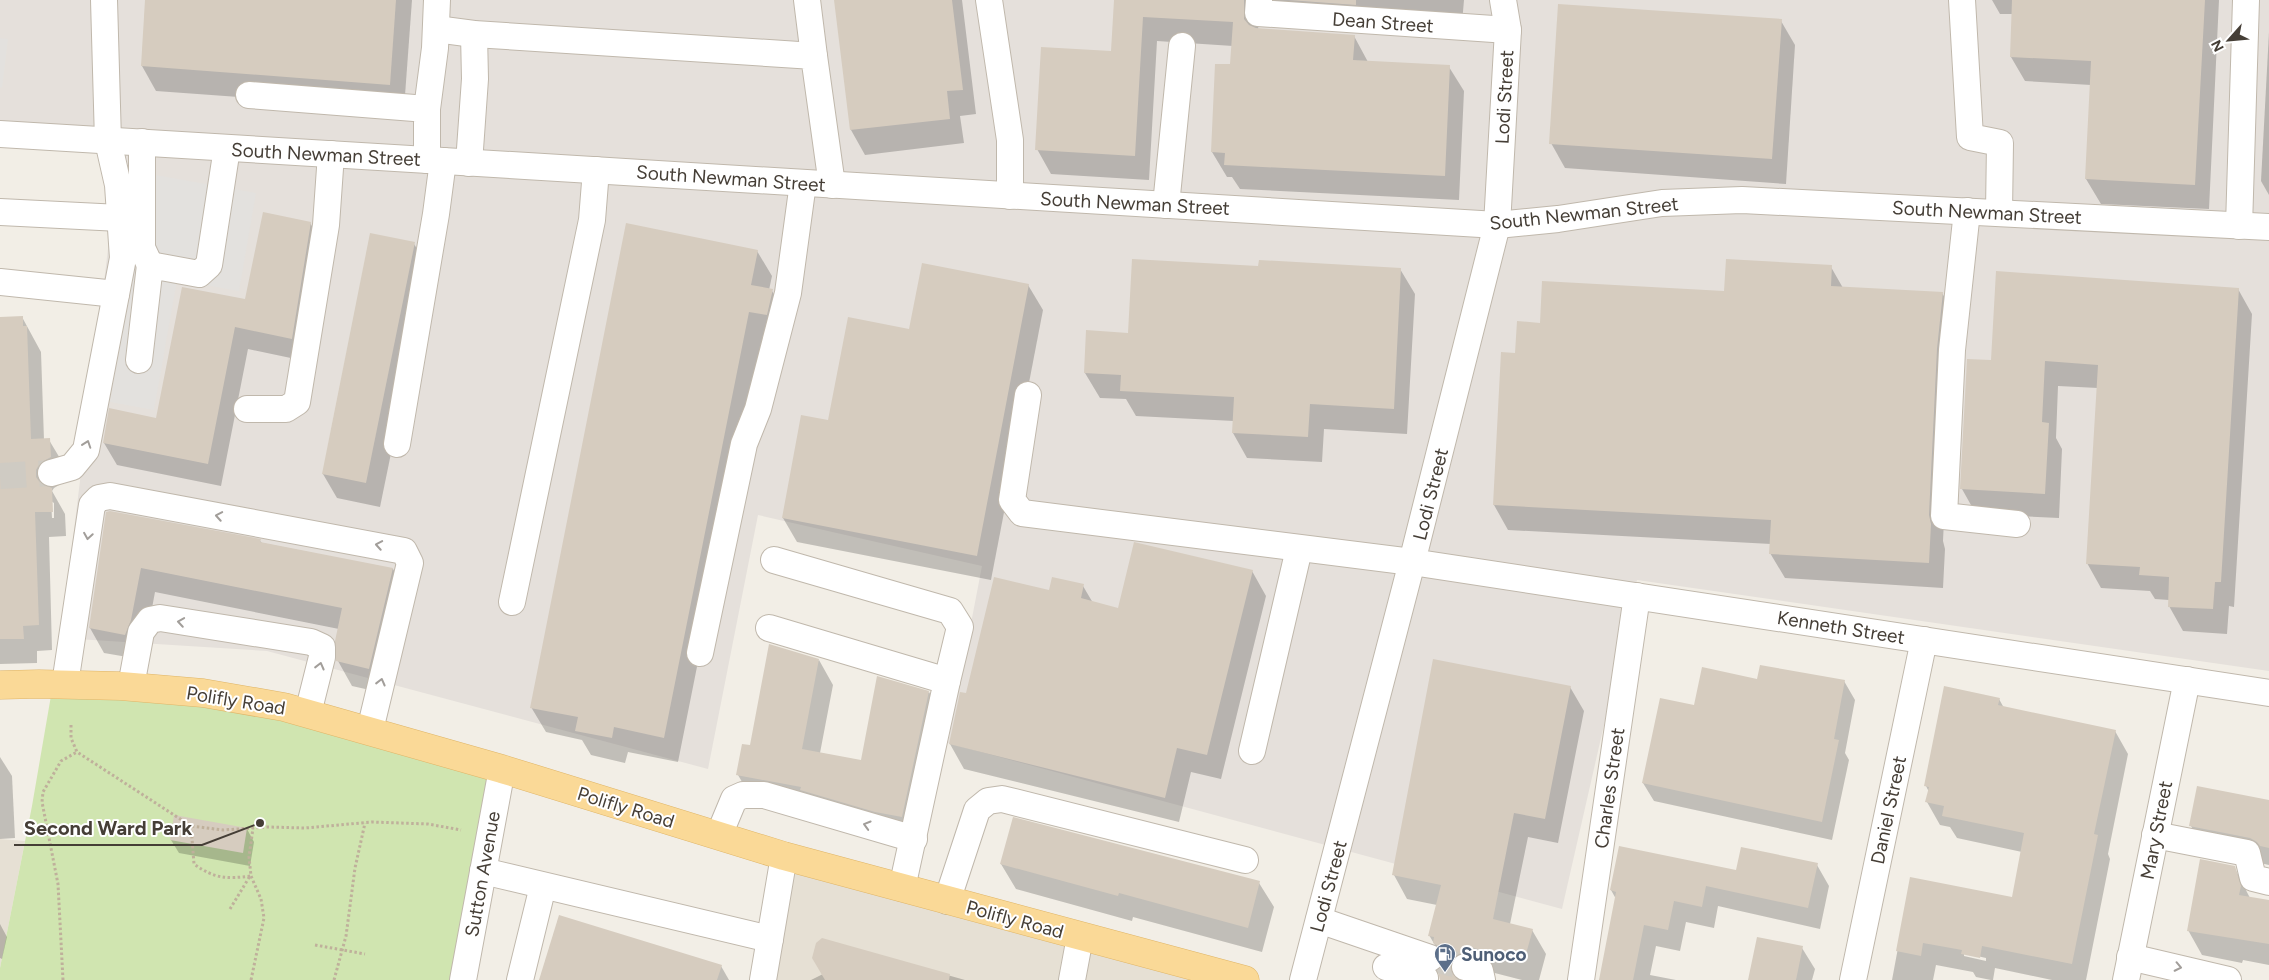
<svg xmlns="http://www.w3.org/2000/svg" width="2269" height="980" font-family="Figtree,sans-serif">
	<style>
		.residential { fill: #e6e0d4 }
		.industrial { fill: #e5e0db }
		.green { fill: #d0e5b0 }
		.parking { fill: #e3e1de }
		.shadow { fill: #0003; fill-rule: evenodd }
		.building { fill: #d6ccbf }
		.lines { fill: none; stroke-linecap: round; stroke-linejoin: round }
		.minor-tunnel { stroke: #cfcbc3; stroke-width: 26; stroke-dasharray: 26 13; stroke-linecap: butt }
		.minor-casing { stroke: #c0b8ac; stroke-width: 28 }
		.major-casing { stroke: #dfb568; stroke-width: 29 }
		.path { stroke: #bfb09b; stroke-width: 3; stroke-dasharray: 2.5 2.5; stroke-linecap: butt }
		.minor { stroke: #fff; stroke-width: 26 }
		.major { stroke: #fad997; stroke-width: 28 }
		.oneway { stroke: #a29e9a }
		.labels { text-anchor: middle; stroke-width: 4; stroke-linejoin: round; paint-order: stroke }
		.street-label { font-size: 19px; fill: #453e36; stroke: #fff }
		.service-label { font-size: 19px; font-weight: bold; fill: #4e5e75; stroke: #fff; text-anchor: start }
		.leader { fill: none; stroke: #453e36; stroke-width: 2 }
		.callout-dot { fill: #453e36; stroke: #fff; stroke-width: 2 }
		.callout-label { font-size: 20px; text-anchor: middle; font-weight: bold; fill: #453e36; stroke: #fff; stroke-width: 4; stroke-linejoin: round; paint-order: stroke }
	</style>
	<rect width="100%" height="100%" fill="#f2eee6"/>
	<g class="residential">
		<path d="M0,839l25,2 -25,127z"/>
		<path d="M784,856l461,124h-482z"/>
	</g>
	<path class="industrial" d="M0,0h2269v671l-632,-91 -75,329 -614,-166 34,-177 -224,-51 -50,254 -441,-118 -206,-13 61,-505 -122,-1z"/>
	<path class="green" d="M53,684l150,9 299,76 -39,211h-463v-12l32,-162z"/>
	<g class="parking">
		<path d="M0,38l8,1 -6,49 -2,-1z"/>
		<path d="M150,174l106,19 -17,98 -62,-11 -23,130 -44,-8z"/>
	</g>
	<g class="shadow">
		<path d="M147,0h265l-8,109 -248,-18 -14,-25z"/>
		<path d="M835,0h127l14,114 -16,2 4,27 -99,12 -14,-25z"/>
		<path d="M1115,0h349l-3,35 -201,-18 -2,12 96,7 14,26 81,5 15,24 -5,109 -219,-11 -8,-12h-5l-15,-25 19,-87 2,-19 -76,-5 -8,139 -98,-6 -14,-25 75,-97z"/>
		<path d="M1992,0h227l-10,209 -108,-5 -15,-25 5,-94 -66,-4 -14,-24 2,-43h-13z"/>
		<path d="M1781,21l14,24 -9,139 -221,-16 -14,-25z"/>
		<path d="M2269,32v163l-8,-14z"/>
		<path d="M310,223l14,23 -19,115 -57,-12 -27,137 -104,-21 -13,-22 53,-24 89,-118z"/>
		<path d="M414,244l15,24 -49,239 -43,-9 -14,-24z"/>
		<path d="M757,251l15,25 -3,14 3,1 15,25 -6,23 -18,-3 -85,426 -50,-10 -3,11 -34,-8 -9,-15 -36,-8 -15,-25z"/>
		<path d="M1259,267l141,2 15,25 -8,140 -83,-5 -2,33 -75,-4 -14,-25 1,-12 -98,-5 -10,-17 -26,-1 -15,-25 44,-39z"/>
		<path d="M1831,267l12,21 99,5 15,25 -6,57 -8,166 2,8 -2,39 -158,-10 -15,-25 1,-9 -263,-14 -14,-25 23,-151 24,-30 184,-32z"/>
		<path d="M1028,285l15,25 -52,270 -194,-38 -14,-24 46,-97 81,-90z"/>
		<path d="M2238,289l14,25 -18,293 -5,-1 -2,28 -44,-3 -14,-25v-6l-14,-1 -5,-8 -49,-3 -14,-25 11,-175 -40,-2 -2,52 6,11 -3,69 -83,-4 -14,-25 30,-128z"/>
		<path d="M22,317l19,35 3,88h5l15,25v17l-10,6 -2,3 13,23 1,22 -17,1 3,113 -15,1v12l-37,1v-346zM51,501l3,2v15h-2z"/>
		<path d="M107,513l153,28 2,2 131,26 14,25 -24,99 -31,-7 -14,-25 1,-32 -184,-37 -10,54 -6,13 -35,-6 -14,-25z"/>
		<path d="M1252,571l14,25 -45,183 -30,-7 -12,50 -215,-53 -14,-25 11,-51 6,1 83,-102 33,-6 10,17 26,6z"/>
		<path d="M819,660l14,25 -13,68 42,8 67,-69 14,25 -27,125 -164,-43 -14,-24 13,-28z"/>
		<path d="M1758,681h86l11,19 -10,53 4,7 -17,80 -178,-39 -11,-18z"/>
		<path d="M1570,687l14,24 -26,132 -30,-6 -18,87 22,6 14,24 -7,26h-17l-39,-10 -15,10h-28l5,-18 -16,-27 8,-30 -30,-6 -13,-24z"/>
		<path d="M1999,699l5,9 111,23 13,23 -20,100 2,5 -24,121h-34l-57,-12 -2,12h-2l-15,-3 -3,-5 -37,-7 -3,15h-41l19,-102 102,20 9,-46 -65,-14 -7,-11 -10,-2 -13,-23 2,-10 -3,-6zM1964,953l22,5v3l-22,-5z"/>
		<path d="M0,757l12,19 3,62 -15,1z"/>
		<path d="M2269,801v64l-64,-14 -14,-25z"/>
		<path d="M247,829l7,13 -4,24 -71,-13 -8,-13z"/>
		<path d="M1001,864l258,19 15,24 -12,45 -129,-35 -1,4 -116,-32z"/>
		<path d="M1817,865l12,21 -9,43 -102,-23 -4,22 -28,-6 -6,29 -24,-5 -6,29 26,5h-76l16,-81 -5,-9 126,-19z"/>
		<path d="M2234,867l16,31 19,4v63l-26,-5 -1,3 -40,-8 -14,-25z"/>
		<path d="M0,924l7,13 -5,22 -2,-1z"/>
		<path d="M823,940l142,40h-154l12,-6z"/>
		<path d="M1802,948l13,21 -3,11h-62z"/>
		<path d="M721,966l8,14h-189z"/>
	</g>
	<g class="building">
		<path d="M145,0h251l-6,85 -249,-19z"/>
		<path d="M834,0h118l11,90 -16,1 3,28 -100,11z"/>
		<path d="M1114,0h130v19l5,6 7,3 99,7 -2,25 97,5 -5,111 -221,-11 1,-12 -14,-1 4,-88h15l3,-42 -90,-5 -8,139 -100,-6 6,-103 70,4z"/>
		<path d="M1288,0h68v5z"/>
		<path d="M2012,0h193l-10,185 -110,-6 6,-118 -81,-4z"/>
		<path d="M1558,4l224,15 -10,140 -223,-15z"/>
		<path d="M263,212l48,10 -19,117 -57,-12 -27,137 -105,-21 6,-35 47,10 26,-131 63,12z"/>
		<path d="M626,223l132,27 -7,35 22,4 -6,26 -18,-3 -85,426 -50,-11 -2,11 -37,-7 3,-14 -48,-9z"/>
		<path d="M370,233l45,9 -49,241 -44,-9z"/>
		<path d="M1132,259l126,7 1,-6 142,8 -7,141 -84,-5 -2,33 -76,-4 2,-36 -114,-6 1,-16 -37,-2 2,-43 42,3z"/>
		<path d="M1726,259l106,6 -1,21 112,6 -6,57 -8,166 2,9 -2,39 -160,-9 2,-34 -278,-15 8,-153 14,1 2,-32 23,2 2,-42 182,10z"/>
		<path d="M922,263l107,21 -52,272 -195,-38 19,-103 27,5 20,-103 61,12z"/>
		<path d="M1996,271l243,17 -18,294h-6l-2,27 -45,-2 1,-30 -30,-2 1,-8 -54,-3 12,-199 -53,-4 -3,61 7,1 -4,71 -85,-5 7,-130 24,1z"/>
		<path d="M23,316v10h4l4,113 19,-1 1,19 -11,6 -4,7v7l5,7 11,4 1,24h-18l4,113 -16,1 1,13h-24v-322z"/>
		<path d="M110,511l151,28 -1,3 133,26 -24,101 -33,-8 -1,-20 7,-33 -201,-40 -10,52 -6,15 -36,-7 17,-116z"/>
		<path d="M1134,542l119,28 -46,185 -30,-7 -12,50 -216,-54 11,-52 6,1 28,-116 55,13 3,-13 32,7 -3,14 37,10z"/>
		<path d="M769,644l50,15 -17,90 59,11 16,-84 52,15 -27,126 -27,-5 -75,-22 1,-3 -65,-12 6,-31 8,1z"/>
		<path d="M1433,659l138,27 -26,133 -31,-6 -21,106 40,10 -9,32 -54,-14 -2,5 -7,1 -6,3 -4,7v8l7,9h-18l-2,-9 6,-8 1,-8 -4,-7 -8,-5 1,-6 -6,-1 13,-51 -49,-10z"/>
		<path d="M1760,665l85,15 -11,59 5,1 -17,82 -180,-39 18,-85 34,7 8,-38 55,12z"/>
		<path d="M1944,686l56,12 -2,7 118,25 -22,104 4,1 -26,129 -90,-18 -2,12 -19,-4 1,-4 -39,-7 -2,13 -25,-5 14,-74 102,20 12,-64 -82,-17 2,-10 -19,-4 4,-15 -5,-1z"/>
		<path d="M2197,786l72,14v48l-9,-2 -3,-4 -7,-4 -61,-12z"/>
		<path d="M174,815l73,13 -4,25 -73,-13z"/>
		<path d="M1013,817l247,64 -12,47 -129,-35 -1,3 -118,-32z"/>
		<path d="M1619,846l117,24 5,-23 77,16 -10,45 -102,-22 -4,21 -28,-6 -6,29 -24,-5 -11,55h-34l17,-88 -6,-2z"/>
		<path d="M2200,859l35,7 6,20 -2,9 30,5v44l-82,-13z"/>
		<path d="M559,915l163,50 -5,15h-178z"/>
		<path d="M1757,937l46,9 -7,34h-48z"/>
		<path d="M822,938l128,36 -1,6h-124l-13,-22 4,-15z"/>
	</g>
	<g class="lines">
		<g class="minor-tunnel">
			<path d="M0,476l51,-3"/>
			<path d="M1430,958l35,9"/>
		</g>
		<g class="minor-casing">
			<g id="minor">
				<path d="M807,0l7,56"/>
				<path d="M989,0l21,140v56"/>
				<path d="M1259,0l-1,13 250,17"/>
				<path d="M1962,0l8,137 30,6 -1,69"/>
				<path d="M436,29l38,5 340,22 18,129"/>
				<path d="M249,95l178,14v51"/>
				<path d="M427,109l8,-61 2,-48"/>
				<path d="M0,134l1497,91 61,-6 104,-16 80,-3 527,27"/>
				<path d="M142,142v106l8,17"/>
				<path d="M469,163l6,-84 -1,-45"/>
				<path d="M1166,205l16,-159"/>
				<path d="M1967,211l-15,139 -8,166 73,8"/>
				<path d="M0,212l120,6"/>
				<path d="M2239,226l7,-226"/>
				<path d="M0,282l116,12"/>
				<path d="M139,360l11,-95 49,9 10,-9 18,-117"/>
				<path d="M1028,395l-16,105 10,13 390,49 857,131"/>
				<path d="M247,409h39l11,-7 29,-177 5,-71"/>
				<path d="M397,444l39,-230 7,-53"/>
				<path d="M51,473l21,-6 14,-17 37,-192 -5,-73 -10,-44 -4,-141"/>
				<path d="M774,560l176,51 10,16 -13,54"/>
				<path d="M512,602l80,-382 4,-50"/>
				<path d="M769,628l178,53 -45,207"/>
				<path d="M700,653l44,-209 14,-35 30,-116 15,-110"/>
				<path d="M65,684l27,-179 7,-7 11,-2 294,55 6,12 -40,167"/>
				<path d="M131,686l10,-54 9,-12 10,-2 151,24 11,5v10l-14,56"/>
				<path d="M1252,751l47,-202"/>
				<path d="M719,835l15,-36 9,-4h21l150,44"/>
				<path d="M2155,835l92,18 6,25 16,4"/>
				<path d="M483,871l287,68"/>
				<path d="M947,901l30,-91 11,-9 14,-2 243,61"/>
				<path d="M1319,920l111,38"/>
				<path d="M2130,957l98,23"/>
				<path d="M1386,967l39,11"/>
				<path d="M1465,967l15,4 2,9"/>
				<path d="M463,980l39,-211"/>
				<path d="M520,980l23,-94"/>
				<path d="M763,980l21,-124"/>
				<path d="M1072,980l8,-43"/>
				<path d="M1303,980l109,-418 85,-337 11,-195 -5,-30"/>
				<path d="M1581,980l56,-384"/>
				<path d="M1853,980l71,-340"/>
				<path d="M2126,980l61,-300"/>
			</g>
		</g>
		<g class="major-casing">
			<path id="major" d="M0,685l39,-1 82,2 82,7 81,14 218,62 282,87 461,124"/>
		</g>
		<g class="path">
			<path d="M71,725v13l6,14 114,74 32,4 45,-3 37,1 67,-6 56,2 33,6"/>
			<path d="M191,826l3,38c21,15 32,15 57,12"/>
			<path d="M230,909l20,-33"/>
			<path d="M315,945l50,9"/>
			<path d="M63,980l-5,-96 -16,-82 1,-10 18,-31 16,-9"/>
			<path d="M251,980l13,-62 -3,-19 -10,-23 -2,-19 4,-29"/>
			<path d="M334,980l12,-44 9,-68 10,-45"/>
		</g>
		<use href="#minor" class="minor"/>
		<use href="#major" class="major"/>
	</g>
	<defs><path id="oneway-chevron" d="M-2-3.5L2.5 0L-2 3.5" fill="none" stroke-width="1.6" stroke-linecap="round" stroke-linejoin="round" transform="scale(1.25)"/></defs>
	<g class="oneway">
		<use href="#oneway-chevron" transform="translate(87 444) rotate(-71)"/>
		<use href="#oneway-chevron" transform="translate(219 516) rotate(-170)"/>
		<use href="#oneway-chevron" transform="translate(88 536) rotate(99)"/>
		<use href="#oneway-chevron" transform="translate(379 545) rotate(-170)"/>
		<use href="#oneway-chevron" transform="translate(181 622) rotate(-171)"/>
		<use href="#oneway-chevron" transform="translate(320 666) rotate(-76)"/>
		<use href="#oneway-chevron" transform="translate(381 682) rotate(-76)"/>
		<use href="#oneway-chevron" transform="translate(867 825) rotate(-164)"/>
		<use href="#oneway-chevron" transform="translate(2178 967) rotate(12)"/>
	</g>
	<defs>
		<g id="fuel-pin" transform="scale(1.125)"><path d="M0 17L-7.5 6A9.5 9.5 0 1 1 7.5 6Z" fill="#5c6f8a" stroke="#fff"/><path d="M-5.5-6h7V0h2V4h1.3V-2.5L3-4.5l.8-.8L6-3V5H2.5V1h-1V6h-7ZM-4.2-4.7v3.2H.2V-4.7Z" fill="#fff"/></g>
	</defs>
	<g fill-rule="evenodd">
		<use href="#fuel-pin" x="1445" y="954"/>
	</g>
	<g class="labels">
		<g class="street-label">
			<text transform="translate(1383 22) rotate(4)" y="7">Dean Street</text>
			<text transform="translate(1504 97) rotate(-87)" y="7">Lodi Street</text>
			<text transform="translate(326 154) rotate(3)" y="7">South Newman Street</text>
			<text transform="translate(731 178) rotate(4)" y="7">South Newman Street</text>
			<text transform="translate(1135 203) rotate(3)" y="7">South Newman Street</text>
			<text transform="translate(1987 212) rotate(3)" y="7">South Newman Street</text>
			<text transform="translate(1584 213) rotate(-6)" y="7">South Newman Street</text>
			<text transform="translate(1430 494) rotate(-76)" y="7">Lodi Street</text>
			<text transform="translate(1841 627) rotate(9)" y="7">Kenneth Street</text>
			<text transform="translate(236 700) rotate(9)" y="7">Polifly Road</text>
			<text transform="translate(1609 788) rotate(-82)" y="7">Charles Street</text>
			<text transform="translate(626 807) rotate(17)" y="7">Polifly Road</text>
			<text transform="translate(1888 810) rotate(-78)" y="7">Daniel Street</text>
			<text transform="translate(2156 830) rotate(-79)" y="7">Mary Street</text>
			<text transform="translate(482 874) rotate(-80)" y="7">Sutton Avenue</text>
			<text transform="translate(1328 886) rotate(-75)" y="7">Lodi Street</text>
			<text transform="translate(1015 919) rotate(15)" y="7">Polifly Road</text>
		</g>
		<g class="service-label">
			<text x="1461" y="961">Sunoco</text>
		</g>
	</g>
	<path class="leader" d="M260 823L202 845H14"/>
	<circle class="callout-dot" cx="260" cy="823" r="5"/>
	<g class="callout-label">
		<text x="108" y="835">Second Ward Park</text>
	</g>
	<g transform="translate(2229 40) rotate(243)" stroke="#ffffff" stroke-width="4" paint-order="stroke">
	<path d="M0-4L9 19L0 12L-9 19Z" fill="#453e36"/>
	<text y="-8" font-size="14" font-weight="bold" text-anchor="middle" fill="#453e36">N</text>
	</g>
</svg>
